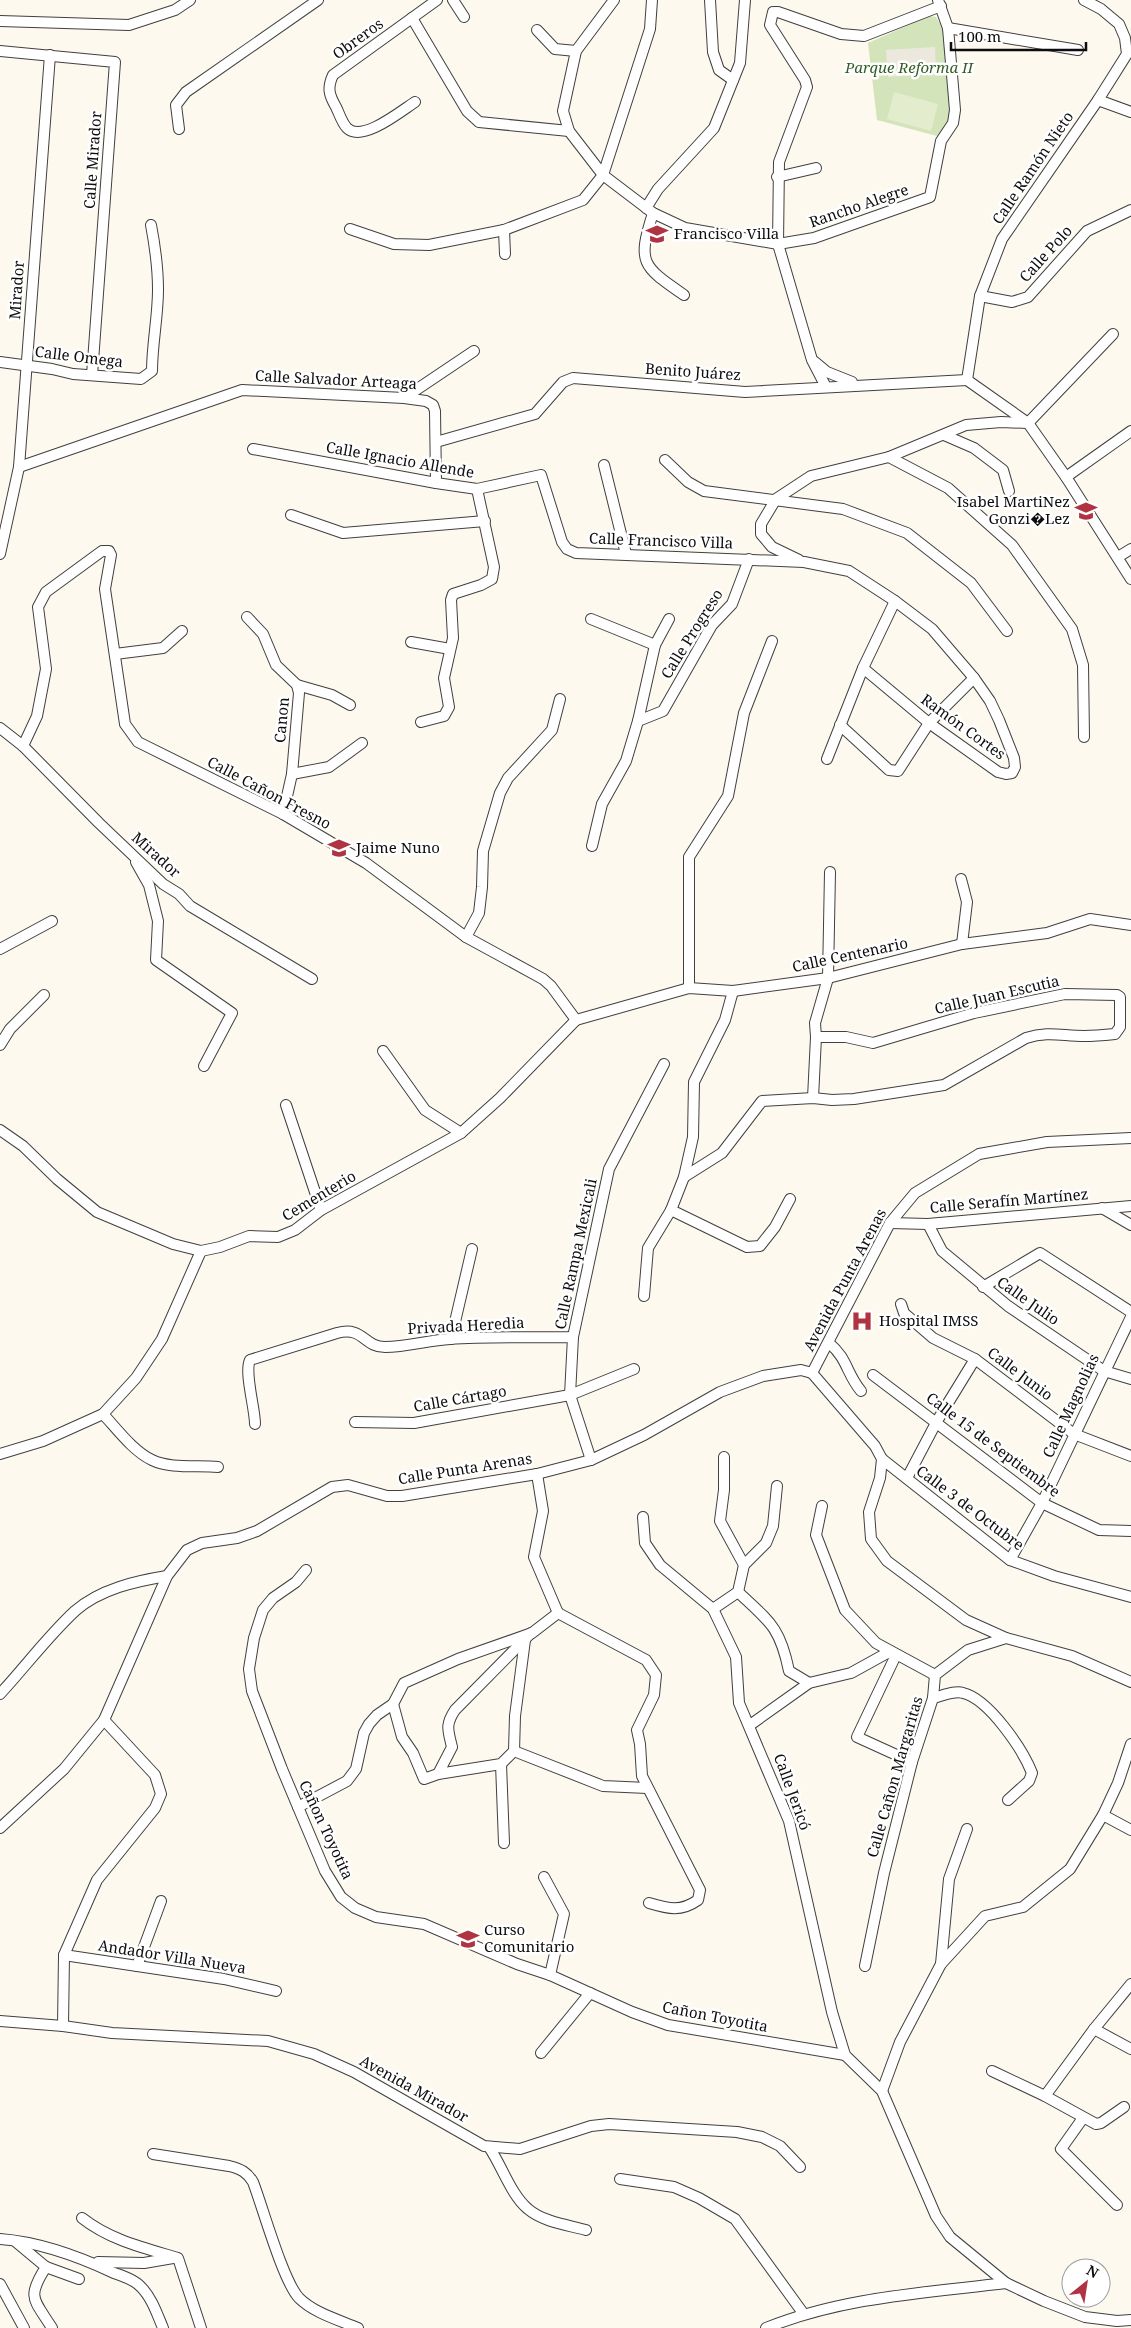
<svg xmlns="http://www.w3.org/2000/svg" width="1131" height="2328" font-family="'Noto Serif',serif">
	<style>
		.green { fill: #d3e4bb }
		.pitch { fill: #e3eccc }
		.plaza { fill: #ece8de }
		.lines { fill: none; stroke-linecap: round; stroke-linejoin: round }
		.minor-casing { stroke: #404040; stroke-width: 12 }
		.minor { stroke: #fff; stroke-width: 10 }
		.labels { text-anchor: middle; stroke-width: 5; stroke-linejoin: round; paint-order: stroke }
		.street-label { font-size: 15px; fill: #0d0d0d; stroke: #fff }
		.park-label { font-size: 15px; font-style: italic; fill: #335e24; stroke: #fff }
		.poi-label { font-size: 15px; fill: #0d0d0d; stroke: #fff; text-anchor: start }
	</style>
	<rect width="100%" height="100%" fill="#fdf9ee"/>
	<path class="green" d="M929,16l7,1 7,11 8,87 -10,18 -4,3 -60,-16 -9,-77z"/>
	<path class="pitch" d="M894,92l44,12 -7,27 -44,-12z"/>
	<path class="plaza" d="M935,47l1,27 -48,3 -2,-27z"/>
	<g class="lines">
		<g class="minor-casing">
			<g id="minor">
				<path d="M453,0l11,17"/>
				<path d="M614,0l-38,51 -13,60 6,20 34,44 50,38 32,15 93,16 36,-6 116,-41 11,-56 12,-18 2,-13 -7,-82 -10,-28"/>
				<path d="M710,0l3,52 6,18 14,10"/>
				<path d="M412,18l55,93 12,11 90,9"/>
				<path d="M0,21l129,4 46,-15 15,-10"/>
				<path d="M948,28l130,22"/>
				<path d="M537,30l18,19 21,2"/>
				<path d="M0,51l115,11 -23,313"/>
				<path d="M1098,100l33,12"/>
				<path d="M415,102c-14,9 -53,41 -68,26 -5,-5 -8,-15 -11,-21 -7,-12 -9,-19 -3,-32l104,-75"/>
				<path d="M179,129l-3,-24 10,-13 132,-92"/>
				<path d="M777,177l39,-9"/>
				<path d="M646,208l12,-19 56,-61 26,-65 5,-63"/>
				<path d="M653,213c-16,50 -11,53 31,82"/>
				<path d="M350,229l44,15 35,1 75,-15 79,-30 20,-25 47,-146 2,-29"/>
				<path d="M504,230l1,24"/>
				<path d="M980,296l32,6 16,-5 59,-66 44,-21"/>
				<path d="M0,362l52,7 21,5 68,5 11,-8c0,-27 6,-54 6,-81 0,-22 -3,-44 -7,-65"/>
				<path d="M815,362l12,10 25,10"/>
				<path d="M967,380l13,-84 22,-57 96,-139 29,-46 -2,-16 -6,-14 -18,-15 -17,-9"/>
				<path d="M967,380l61,43 38,54 65,102"/>
				<path d="M826,387l-14,-27 -34,-116 1,-82 28,-75 -2,-7 -35,-55 3,-13h5l63,22 23,2 77,-30"/>
				<path d="M404,398l70,-47"/>
				<path d="M944,435l30,13 29,22 6,21"/>
				<path d="M436,442l99,-28 28,-32 10,-4 172,14 222,-12"/>
				<path d="M253,449l183,34 41,6 64,-14 21,67 5,7 9,4 228,9 45,9 46,30 37,28 42,49 16,23 9,19 15,38 1,9 -3,6 -6,1 -8,-2 -69,-49 -66,-55"/>
				<path d="M889,457l59,31 64,57 60,84 11,36 1,72"/>
				<path d="M665,460l23,22 16,9 139,18 64,24 64,50 36,48"/>
				<path d="M604,465l22,89"/>
				<path d="M19,467l223,-77 162,8 22,3 7,4 2,6 1,72"/>
				<path d="M1066,477l65,-46"/>
				<path d="M291,515l52,18 142,-12"/>
				<path d="M0,554l19,-87 31,-412"/>
				<path d="M1118,557l13,-8"/>
				<path d="M799,560l-27,-13 -11,-13v-10l15,-25 35,-23 78,-19 77,-32 35,-3 27,1 85,-89"/>
				<path d="M247,617l16,17 13,31 21,20 2,8 -7,81 -9,40"/>
				<path d="M591,619l64,26"/>
				<path d="M411,642l39,7"/>
				<path d="M115,654l48,-6 19,-17"/>
				<path d="M297,685l35,10 18,10"/>
				<path d="M638,721l25,-10 49,-86 20,-21 17,-45"/>
				<path d="M421,722l23,-6 5,-9 -5,-29 9,-40 -2,-38 2,-6 28,-9 11,-6 2,-12 -17,-78"/>
				<path d="M840,725l49,45 9,1 31,-48 45,-45"/>
				<path d="M0,728l23,18 76,77 64,61 16,10 11,12 122,73"/>
				<path d="M23,746l14,-30 9,-47 -8,-62 8,-15 56,-41h7l2,4 -6,34 20,135 13,18 145,72 83,49 100,74 77,42 8,7 25,34"/>
				<path d="M827,759l36,-91 32,-67"/>
				<path d="M292,774l37,-7 33,-24"/>
				<path d="M592,846l10,-42 24,-43 12,-40 17,-76 14,-26"/>
				<path d="M136,862l13,23 9,36 -2,39 76,53 -28,53"/>
				<path d="M961,879l6,23 -5,42"/>
				<path d="M466,937l13,-24 3,-26 1,-36 17,-58 8,-15 44,-48 8,-31"/>
				<path d="M0,949l52,-28"/>
				<path d="M689,988v-131l39,-61 16,-83 28,-72"/>
				<path d="M576,1020l113,-32 44,3 95,-13 134,-34 85,-11 43,-14 41,6"/>
				<path d="M0,1045l10,-16 34,-34"/>
				<path d="M383,1051l42,59 36,23"/>
				<path d="M813,1098l3,-61 -1,-14 13,-45 2,-106"/>
				<path d="M286,1105l35,105"/>
				<path d="M0,1130l23,16 34,33 40,33 76,32 28,7 19,-4 29,-11 29,1 17,-7 26,-20 140,-77 39,-35 76,-78"/>
				<path d="M684,1177l38,-24 40,-52 51,-3 19,2 22,-1 90,-14 82,-47c22,-7 36,-2 58,-2 10,0 21,-1 31,-2l5,-7v-30l-3,-2 -52,-1 -91,19 -101,30 -27,-6h-30"/>
				<path d="M1102,1208l29,17"/>
				<path d="M671,1210l76,37 13,-1 15,-19 15,-28"/>
				<path d="M890,1223l38,1 203,-18"/>
				<path d="M928,1224l14,27 66,55 96,65 27,8"/>
				<path d="M983,1287l57,-34 91,59"/>
				<path d="M644,1296l4,-48 23,-38 13,-33 9,-40 1,-55 31,-62 8,-29"/>
				<path d="M901,1304l3,9 29,25 42,21 99,75 57,22"/>
				<path d="M451,1339l21,-90"/>
				<path d="M829,1343c19,16 17,30 32,48"/>
				<path d="M812,1373l63,73 7,13 -2,19 -11,34 2,27 16,22 79,59 40,18 66,18 59,26"/>
				<path d="M812,1373l78,-150 25,-30 64,-39 68,-12 84,-4"/>
				<path d="M873,1375l169,128 57,27 32,1"/>
				<path d="M103,1414c14,15 30,37 49,46 18,9 46,5 66,7"/>
				<path d="M355,1422l59,1 156,-28 64,-26"/>
				<path d="M255,1424c0,-16 -11,-52 -5,-64l87,-27c27,-7 26,14 48,14 22,0 44,-7 65,-8 41,-3 82,-1 123,-2"/>
				<path d="M0,1454l43,-13 60,-27 33,-36 26,-39 39,-88"/>
				<path d="M724,1457v33l-4,31 24,44"/>
				<path d="M882,1459l128,101 44,16 77,21"/>
				<path d="M591,1460l-21,-65 3,-58 36,-168 55,-105"/>
				<path d="M537,1474l6,37 -9,46 24,56"/>
				<path d="M907,1478l30,-57 38,-62"/>
				<path d="M822,1506l-6,29 29,75 31,33 59,32"/>
				<path d="M643,1517l2,26 15,22 53,44 23,48 3,46 50,118 43,191 13,43 37,36 54,125 14,21 56,46 38,18 41,16 32,4 14,-1"/>
				<path d="M1010,1560l32,-57 89,-186"/>
				<path d="M306,1570l-10,12 -23,16 -10,12 -9,28 -5,31 3,22 30,78 43,102 16,26 14,11 21,9 48,7 93,40 33,11 82,37 36,13 177,30"/>
				<path d="M738,1592c32,30 42,35 51,79l20,12"/>
				<path d="M713,1609l25,-17 6,-27 22,-22 7,-17 4,-40"/>
				<path d="M558,1613l88,47 10,15 -2,20 -17,35 3,14 2,32 58,114 -2,10c-17,12 -29,9 -49,3"/>
				<path d="M896,1655l-39,82 55,25"/>
				<path d="M0,1694c25,-27 48,-58 75,-83 25,-22 61,-30 92,-35"/>
				<path d="M933,1698c9,-2 22,-8 30,-5 26,6 60,57 69,80l-3,8 -21,19"/>
				<path d="M393,1704l9,33 11,16 11,26 14,-5 63,-10 13,-13 89,35 44,2"/>
				<path d="M750,1725l59,-42 42,-10 38,-21"/>
				<path d="M514,1751l1,-35 10,-76"/>
				<path d="M501,1764l3,79"/>
				<path d="M438,1774l14,-27c-4,-17 -7,-22 3,-37l76,-77"/>
				<path d="M298,1807l49,-26 9,-12 8,-36 5,-9 8,-9 16,-11 11,-21 54,-24 74,-26 26,-20"/>
				<path d="M1103,1815l28,15"/>
				<path d="M0,1828l64,-59 40,-49 63,-144 20,-26 15,-7 35,-5 20,-7 75,-44 16,-2 39,11h15l135,-22 54,-14 53,-25 76,-43 43,-16 38,-6 11,3"/>
				<path d="M544,1877l20,37 -14,61"/>
				<path d="M64,1955l160,24 52,12"/>
				<path d="M941,1964l8,-85 18,-50"/>
				<path d="M137,1966l24,-65"/>
				<path d="M865,1966l19,-93 28,-111 21,-64 2,-23 33,-25 38,-12"/>
				<path d="M0,2021l63,5 49,7 156,8 46,13 40,18 130,74 36,3 71,-23 18,-2 128,8 25,5 18,9 20,21"/>
				<path d="M63,2026l1,-71 33,-75 58,-72 6,-14 -6,-19 -51,-55"/>
				<path d="M1094,2029l37,20"/>
				<path d="M541,2053l49,-60"/>
				<path d="M992,2071l53,25 51,28 5,-1 23,-16"/>
				<path d="M882,2091l18,-49 41,-78 44,-48 38,-9 47,-38 33,-54 15,-32 13,-39"/>
				<path d="M1045,2096l49,-67 37,-45"/>
				<path d="M1083,2118l-22,31 56,56"/>
				<path d="M489,2147c13,19 22,48 39,62 15,13 40,16 58,21"/>
				<path d="M153,2154l76,12c12,3 18,6 24,16 10,26 30,99 46,116 15,15 40,22 59,30"/>
				<path d="M620,2179l54,8 25,11 36,21 68,94"/>
				<path d="M82,2218c28,22 62,30 96,40l23,70"/>
				<path d="M0,2239c40,3 78,17 114,34 9,3 21,7 27,14 11,11 16,27 22,41"/>
				<path d="M16,2242l30,25c-20,31 -12,32 6,61"/>
				<path d="M98,2262l46,1 29,-5"/>
				<path d="M46,2267l33,12"/>
				<path d="M0,2284l24,44"/>
				<path d="M766,2328c77,-31 158,-35 240,-45"/>
			</g>
		</g>
		<use href="#minor" class="minor"/>
	</g>
	<defs>
		<g id="school-bare" transform="scale(1.725)"><path d="M0-5L7-2L0 1L-7-2ZM-4 1L0 2.5L4 1V4Q0 6-4 4Z" fill="#af3341" stroke="#fff" stroke-width="2.5" paint-order="stroke"/></g>
		<g id="hospital-bare" transform="scale(1.725)"><path d="M-5-5h3v3.5h4V-5h3V5h-3V1.5h-4V5h-3Z" fill="#af3341" stroke="#fff" stroke-width="2.5" paint-order="stroke"/></g>
	</defs>
	<g fill-rule="evenodd">
		<use href="#school-bare" x="657" y="234"/>
		<use href="#school-bare" x="1086" y="511"/>
		<use href="#school-bare" x="339" y="848"/>
		<use href="#hospital-bare" x="862" y="1321"/>
		<use href="#school-bare" x="468" y="1939"/>
	</g>
	<g class="labels">
		<g class="street-label">
			<text transform="translate(358 39) rotate(-36)" y="5">Obreros</text>
			<text transform="translate(93 160) rotate(-86)" y="5">Calle Mirador</text>
			<text transform="translate(1033 168) rotate(-56)" y="5">Calle Ramón Nieto</text>
			<text transform="translate(859 206) rotate(-19)" y="5">Rancho Alegre</text>
			<text transform="translate(1046 254) rotate(-48)" y="5">Calle Polo</text>
			<text transform="translate(17 290) rotate(-86)" y="5">Mirador</text>
			<text transform="translate(79 357) rotate(7)" y="5">Calle Omega</text>
			<text transform="translate(693 372) rotate(4)" y="5">Benito Juárez</text>
			<text transform="translate(336 380) rotate(3)" y="5">Calle Salvador Arteaga</text>
			<text transform="translate(400 460) rotate(10)" y="5">Calle Ignacio Allende</text>
			<text transform="translate(661 541) rotate(2)" y="5">Calle Francisco Villa</text>
			<text transform="translate(692 634) rotate(-58)" y="5">Calle Progreso</text>
			<text transform="translate(282 720) rotate(-85)" y="5">Canon</text>
			<text transform="translate(963 727) rotate(36)" y="5">Ramón Cortes</text>
			<text transform="translate(269 793) rotate(28)" y="5">Calle Cañon Fresno</text>
			<text transform="translate(156 855) rotate(42)" y="5">Mirador</text>
			<text transform="translate(850 955) rotate(-12)" y="5">Calle Centenario</text>
			<text transform="translate(997 995) rotate(-13)" y="5">Calle Juan Escutia</text>
			<text transform="translate(319 1196) rotate(-31)" y="5">Cementerio</text>
			<text transform="translate(1009 1201) rotate(-5)" y="5">Calle Serafín Martínez</text>
			<text transform="translate(576 1254) rotate(-78)" y="5">Calle Rampa Mexicali</text>
			<text transform="translate(845 1280) rotate(-62)" y="5">Avenida Punta Arenas</text>
			<text transform="translate(1028 1301) rotate(35)" y="5">Calle Julio</text>
			<text transform="translate(466 1326) rotate(-3)" y="5">Privada Heredia</text>
			<text transform="translate(1020 1374) rotate(37)" y="5">Calle Junio</text>
			<text transform="translate(460 1399) rotate(-10)" y="5">Calle Cártago</text>
			<text transform="translate(1071 1406) rotate(-65)" y="5">Calle Magnolias</text>
			<text transform="translate(993 1445) rotate(37)" y="5">Calle 15 de Septiembre</text>
			<text transform="translate(465 1469) rotate(-9)" y="5">Calle Punta Arenas</text>
			<text transform="translate(970 1508) rotate(37)" y="5">Calle 3 de Octubre</text>
			<text transform="translate(895 1777) rotate(-74)" y="5">Calle Cañon Margaritas</text>
			<text transform="translate(792 1792) rotate(70)" y="5">Calle Jericó</text>
			<text transform="translate(326 1830) rotate(65)" y="5">Cañon Toyotita</text>
			<text transform="translate(172 1957) rotate(9)" y="5">Andador Villa Nueva</text>
			<text transform="translate(715 2017) rotate(11)" y="5">Cañon Toyotita</text>
			<text transform="translate(414 2089) rotate(29)" y="5">Avenida Mirador</text>
		</g>
		<g class="park-label">
			<text x="909" y="73">Parque Reforma II</text>
		</g>
		<g class="poi-label">
			<text x="674" y="239">Francisco Villa</text>
			<text x="1070" y="507" text-anchor="end">Isabel MartiNez<tspan x="1070" dy="17">Gonzi�Lez</tspan></text>
			<text x="356" y="853">Jaime Nuno</text>
			<text x="879" y="1326">Hospital IMSS</text>
			<text x="484" y="1935">Curso<tspan x="484" dy="17">Comunitario</tspan></text>
		</g>
	</g>
	<g transform="translate(1086 2283) rotate(30)"><circle r="24" fill="#ffffff" stroke="#9e9e9e"/>
	<path d="M0-4L9 19L0 12L-9 19Z" fill="#af3341"/>
	<text y="-8" font-size="14" font-weight="bold" text-anchor="middle" fill="#0d0d0d">N</text>
	</g>
	<path d="M951 42v8h135v-8" fill="none" stroke="#0d0d0d" stroke-width="2.5"/>
	<text x="958" y="42" font-size="15" fill="#0d0d0d" stroke="#ffffff" stroke-width="4" paint-order="stroke">100 m</text>
</svg>
